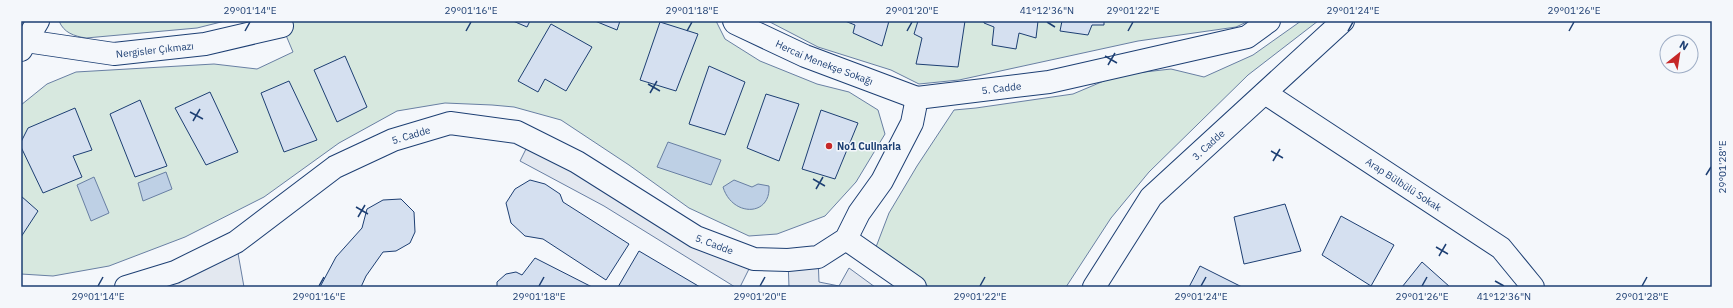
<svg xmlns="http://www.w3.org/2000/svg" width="1733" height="308" font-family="'IBM Plex Sans',sans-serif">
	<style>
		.green { fill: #d7e8df; stroke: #687fa3 }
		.parking { fill: #e3e8f0; stroke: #687fa3 }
		.water { fill: #bed0e5; stroke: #687fa3 }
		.building { fill: #d5e0f0; stroke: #1d3f73 }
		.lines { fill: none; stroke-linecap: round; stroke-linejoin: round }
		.minor-casing { stroke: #1d3f73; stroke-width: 24 }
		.secondary-casing { stroke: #1d3f73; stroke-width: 24 }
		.minor { stroke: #f4f7fb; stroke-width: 22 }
		.secondary { stroke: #f4f7fb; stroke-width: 22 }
		.ticks { fill: none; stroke: #1d3f73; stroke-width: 1.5 }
		.poi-dot { fill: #c62828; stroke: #f4f7fb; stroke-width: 1.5 }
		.labels { text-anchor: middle; stroke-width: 3; stroke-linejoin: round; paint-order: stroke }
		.street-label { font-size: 10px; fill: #1d3f73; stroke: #f4f7fb }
		.poi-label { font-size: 10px; font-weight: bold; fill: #1d3f73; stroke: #f4f7fb; text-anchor: start }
		.neatline { fill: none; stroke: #1d3f73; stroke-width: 1.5 }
		.ticks-label { font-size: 10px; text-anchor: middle; fill: #1d3f73 }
	</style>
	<rect width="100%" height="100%" fill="#f4f7fb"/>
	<g class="green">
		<path d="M59,21h166l-28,7 -111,10c-12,-2 -22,-5 -27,-17z"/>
		<path d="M280,21h436l9,18 35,22 57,23 32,8 29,18 7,24 -29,48 -31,34 -48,18 -28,2 -60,-28 -60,-43 -68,-45 -47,-13 -22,-2 -47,-2 -48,8 -58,32 -75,54 -79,40 -76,29 -56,10 -32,-2v-169l26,-21 29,-12 138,-8 43,5 36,-17z"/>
		<path d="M768,21h481l-13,6 -98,14 -179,39 -40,4 -28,-14 -73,-23z"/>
		<path d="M1301,21h17l-70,54 -99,97 -38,46 -45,69h-137l-53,-40 13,-34 28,-47 37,-56 22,-2 97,-14 45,-19 53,-6 33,8 49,-22z"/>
	</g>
	<g class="parking">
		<path d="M531,139l223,120 -14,28h-5l-131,-81 -84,-45z"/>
		<path d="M236,242l8,45h-118z"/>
		<path d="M818,257l1,25 20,4 10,-18 26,19h-86l-1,-27z"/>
	</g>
	<g class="water">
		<path d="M668,142l53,18 -10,25 -54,-18z"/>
		<path d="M166,172l6,17 -29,12 -5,-18z"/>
		<path d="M94,177l15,36 -18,8 -14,-36z"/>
		<path d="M734,180l18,7 6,-3 11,2c2,31 -37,31 -46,1z"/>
	</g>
	<g class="building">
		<path d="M513,21h17l-3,6z"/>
		<path d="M595,21h25l-3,9z"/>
		<path d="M845,21h44l-7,25 -29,-13 2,-8z"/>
		<path d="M918,21h47l-7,46 -42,-3 6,-26 -8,-4z"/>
		<path d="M984,21h54l-2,17 -17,-5 -3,16 -24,-4 2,-18 -10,-4z"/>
		<path d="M1062,21h42v4h-12l-4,10 -28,-4z"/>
		<path d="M660,22l38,12 -22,57 -36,-11z"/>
		<path d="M551,24l41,23 -26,44 -21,-12 -7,13 -20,-11z"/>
		<path d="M345,56l22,51 -30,15 -23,-52z"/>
		<path d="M709,66l36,16 -20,53 -36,-11z"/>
		<path d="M289,81l28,59 -33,12 -23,-59z"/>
		<path d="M210,92l28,60 -32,13 -31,-57z"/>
		<path d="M766,94l33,10 -20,57 -32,-13z"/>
		<path d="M140,100l27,66 -32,11 -25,-63z"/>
		<path d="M75,108l17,42 -19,6 9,21 -39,16 -22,-46v-5l7,-14z"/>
		<path d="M821,110l37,13 -23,56 -33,-10z"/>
		<path d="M530,180l15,4 15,10 3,8 66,42 -23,36 -63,-41 -18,-3 -14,-13 -5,-20 9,-14z"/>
		<path d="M21,196l17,15 -17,26z"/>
		<path d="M401,199l13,13 1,20 -5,11 -14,8 -13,1 -17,24 -5,11h-41l16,-30 26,-29 5,-19 16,-9z"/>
		<path d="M1285,204l16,47 -57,13 -10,-47z"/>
		<path d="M1341,216l53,29 -23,41 -49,-31z"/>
		<path d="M639,251l61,36h-82z"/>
		<path d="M535,258l57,29h-95v-5l9,-8 10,-2 6,3z"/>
		<path d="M1422,262l28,25h-48z"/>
		<path d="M1200,266l42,21h-53z"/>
	</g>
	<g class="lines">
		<g class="minor-casing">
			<g id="minor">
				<path id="s1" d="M734,21l1,2 70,33 112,42"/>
				<path id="s2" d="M26,41l88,13 91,-10 77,-18"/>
				<path d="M21,50l17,-29"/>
				<path id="s3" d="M1265,93l236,155 32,39"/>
				<path d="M846,239l69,48"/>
				<path id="s4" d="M126,287l49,-15 61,-30 99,-75 58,-27 57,-17 67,9 60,30 119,75 58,22 34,1 30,-3 28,-18 13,-26 23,-32 30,-58 5,-25 132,-16 198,-45 22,-16"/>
			</g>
		</g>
		<g class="secondary-casing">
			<g id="secondary">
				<path id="s5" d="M1094,287l57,-90 192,-176"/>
			</g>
		</g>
		<use href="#minor" class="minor"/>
		<use href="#secondary" class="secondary"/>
	</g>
	<path class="ticks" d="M1047,22l8,5M245,31l5,-9M466,31l5,-9M687,31l5,-9M907,31l5,-9M1128,31l5,-9M1348,31l5,-9M1569,31l5,-9M1105,56l12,7M1108,65l7,-12M648,84l12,7M650,93l7,-12M190,112l13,7M193,121l7,-12M1271,151l12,7M1273,161l7,-12M1706,175l5,-8M813,179l12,7M816,189l7,-12M356,207l12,7M358,217l7,-12M1436,247l12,7M1439,256l7,-12M1495,281l9,5M98,286l5,-9M319,286l5,-9M539,286l5,-9M760,286l5,-9M980,286l5,-9M1201,286l5,-9M1422,286l5,-9M1642,286l5,-9"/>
	<circle class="poi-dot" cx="829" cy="146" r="4"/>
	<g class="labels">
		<g class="street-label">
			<text dy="4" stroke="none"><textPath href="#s2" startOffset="130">Nergisler Çıkmazı</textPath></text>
			<text dy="4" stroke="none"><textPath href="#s1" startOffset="100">Hercai Menekşe Sokağı</textPath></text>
			<text dy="4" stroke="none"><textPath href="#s4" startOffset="1046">5. Cadde</textPath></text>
			<text dy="4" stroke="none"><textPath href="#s4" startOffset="326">5. Cadde</textPath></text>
			<text dy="4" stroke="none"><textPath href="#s5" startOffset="184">3. Cadde</textPath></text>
			<text dy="4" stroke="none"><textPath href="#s3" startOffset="166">Arap Bülbülü Sokak</textPath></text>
			<text dy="4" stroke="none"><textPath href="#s4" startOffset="662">5. Cadde</textPath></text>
		</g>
		<g class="poi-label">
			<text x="837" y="150">No1 Culinaria</text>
		</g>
	</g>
	<rect width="1733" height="308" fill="none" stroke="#f4f7fb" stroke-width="44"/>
	<g transform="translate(1679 54) rotate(30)"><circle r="19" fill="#f4f7fb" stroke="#9eadc5"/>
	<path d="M0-3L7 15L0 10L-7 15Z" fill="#c62828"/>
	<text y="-6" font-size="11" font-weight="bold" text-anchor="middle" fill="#1d3f73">N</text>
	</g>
	<rect x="22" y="22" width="1689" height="264" class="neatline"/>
	<g class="ticks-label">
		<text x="250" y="14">29°01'14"E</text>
		<text x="471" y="14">29°01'16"E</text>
		<text x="692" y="14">29°01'18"E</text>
		<text x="912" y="14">29°01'20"E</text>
		<text x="1047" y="14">41°12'36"N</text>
		<text x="1133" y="14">29°01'22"E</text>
		<text x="1353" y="14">29°01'24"E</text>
		<text x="1574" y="14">29°01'26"E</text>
		<text transform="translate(1722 167) rotate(-90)" y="4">29°01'28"E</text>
		<text x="98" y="300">29°01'14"E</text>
		<text x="319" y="300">29°01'16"E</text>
		<text x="539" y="300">29°01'18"E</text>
		<text x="760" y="300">29°01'20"E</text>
		<text x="980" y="300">29°01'22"E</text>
		<text x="1201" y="300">29°01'24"E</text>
		<text x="1422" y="300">29°01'26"E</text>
		<text x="1504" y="300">41°12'36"N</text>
		<text x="1642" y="300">29°01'28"E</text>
	</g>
</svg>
